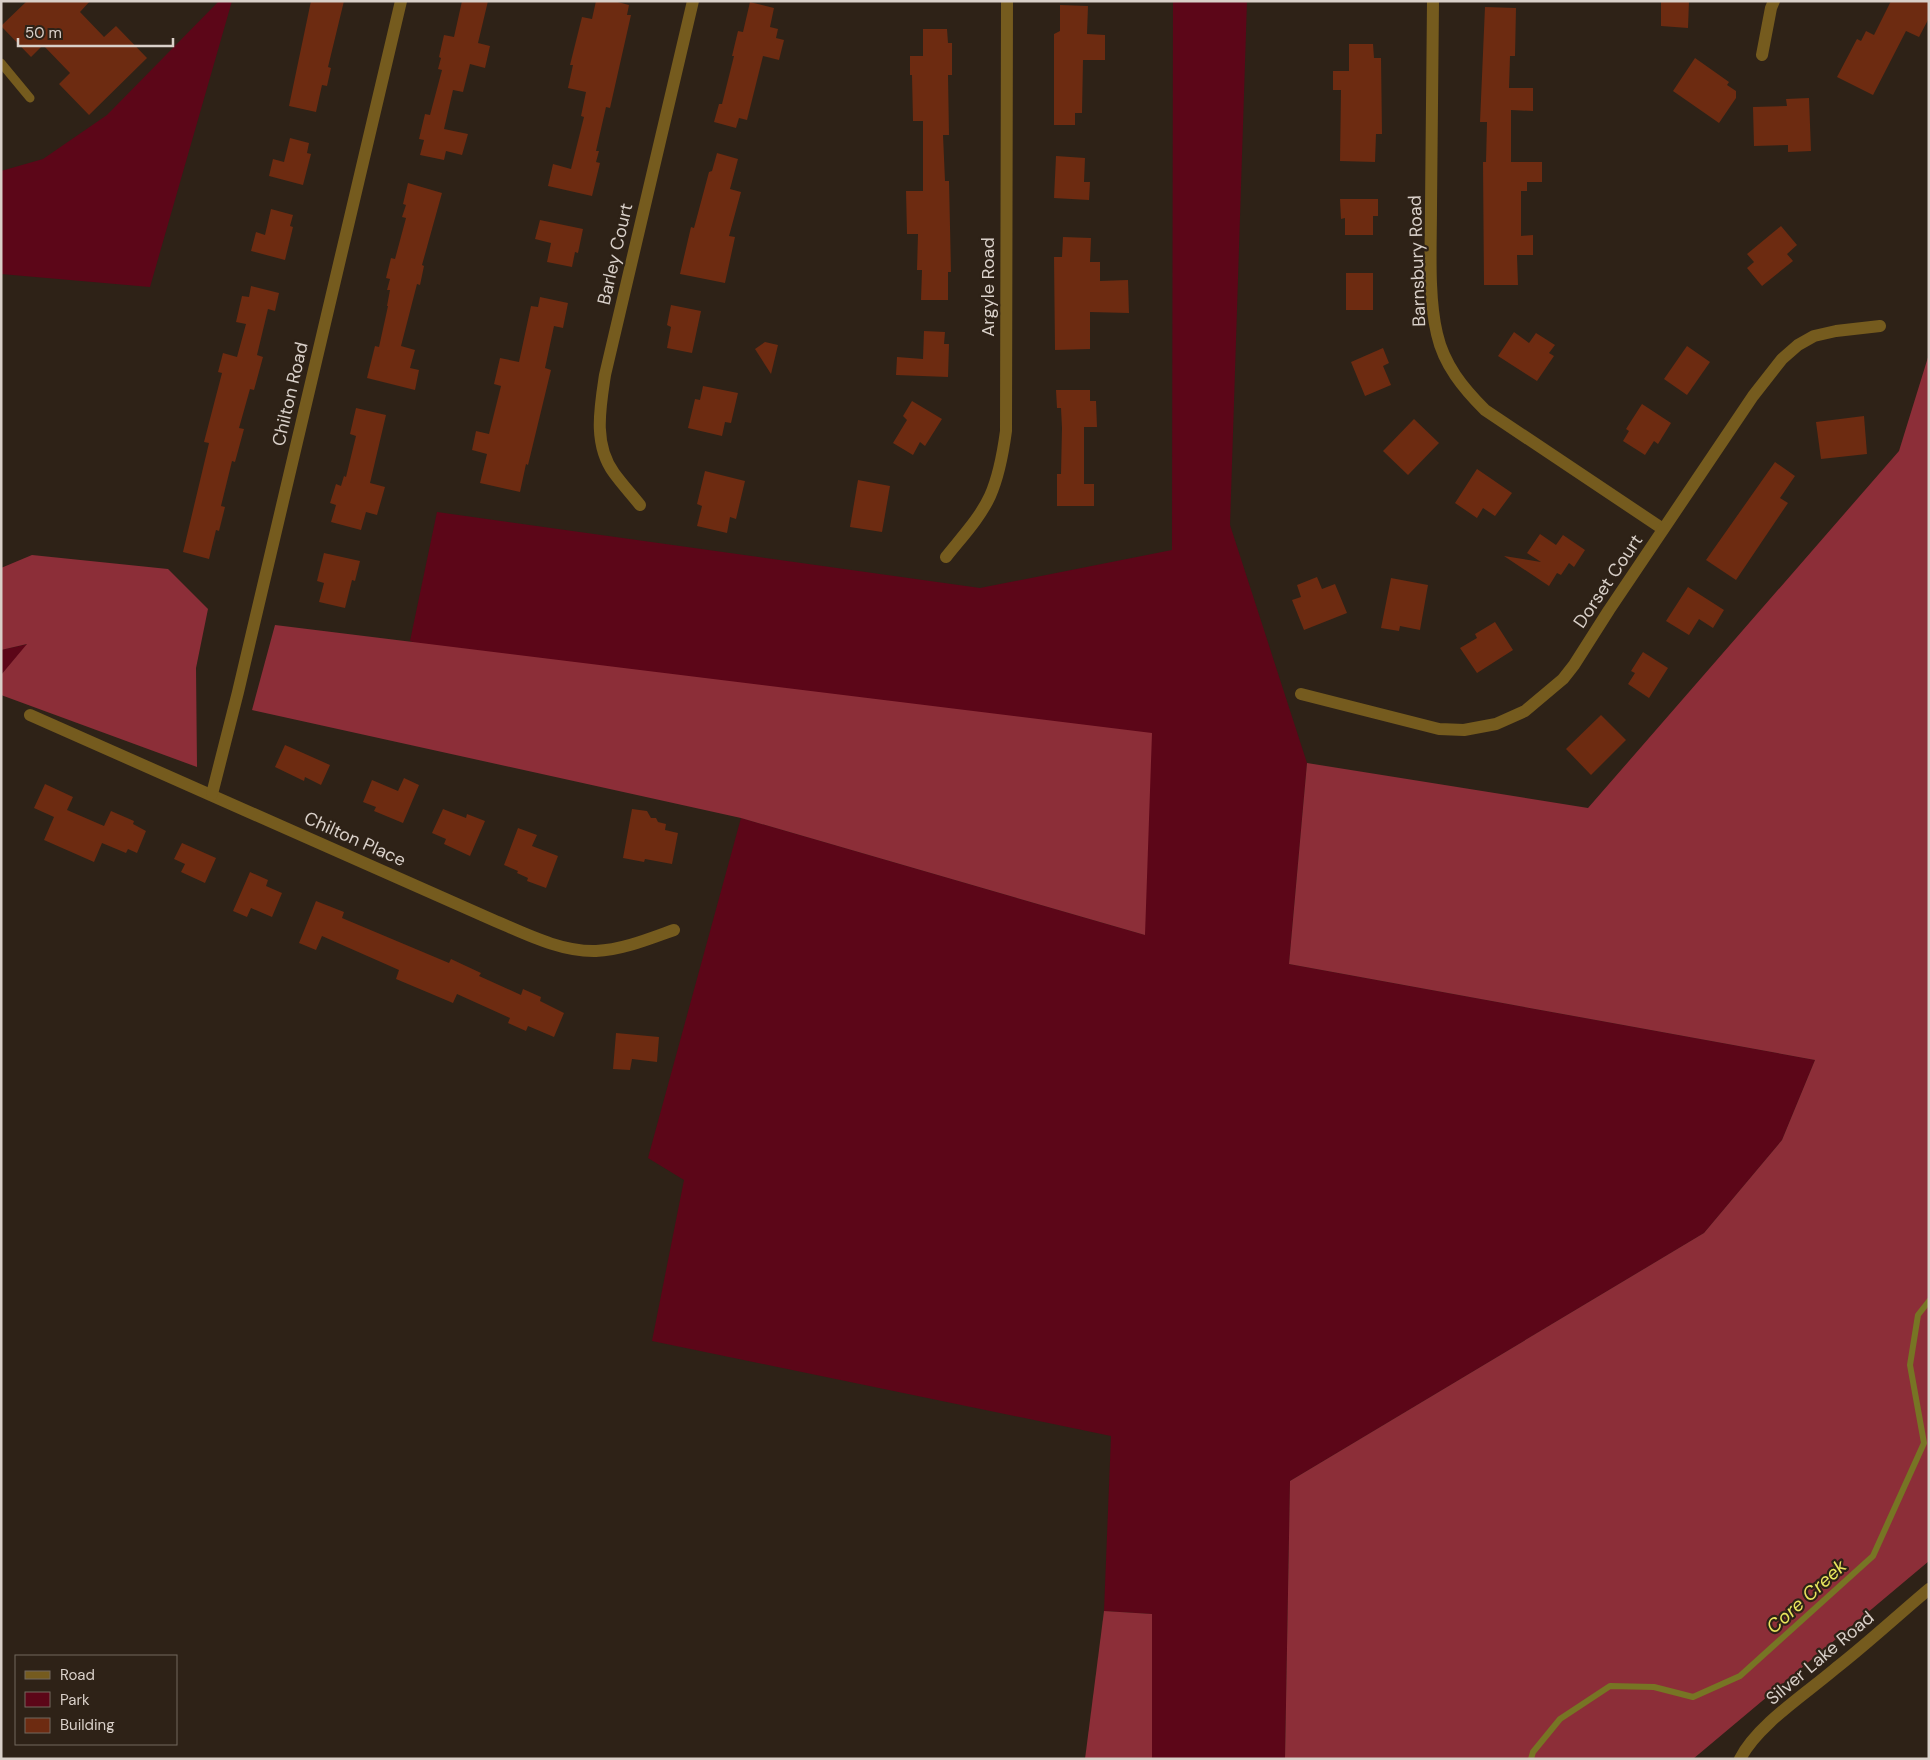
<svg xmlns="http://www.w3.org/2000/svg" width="1930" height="1760" font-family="'DM Sans',sans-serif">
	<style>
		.green { fill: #5c0618 }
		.forest { fill: #8c2e38 }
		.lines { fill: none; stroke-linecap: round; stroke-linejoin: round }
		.stream { stroke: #777524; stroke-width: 6 }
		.building { fill: #6d2b11 }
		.service { stroke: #755b1e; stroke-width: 9 }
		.minor { stroke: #755b1e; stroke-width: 12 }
		.labels { text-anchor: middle; stroke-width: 4.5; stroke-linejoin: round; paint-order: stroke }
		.street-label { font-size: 18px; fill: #d9d0c9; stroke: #2e2217 }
		.water-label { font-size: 19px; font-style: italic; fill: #e9e65d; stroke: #2e2217 }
	</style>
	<rect width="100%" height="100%" fill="#2e2217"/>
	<g class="green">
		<path d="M219,1h13l-82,286 -149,-13v-103l42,-12 64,-44z"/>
		<path d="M1173,1h74l-17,524 77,238 -18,201 526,96 -33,80 -78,93 -414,248 -5,278h-133v-145l-48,-3 7,-175 -459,-95 32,-161 -36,-22 93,-340 404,117 -735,-294 27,-129 543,76 192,-38z"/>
		<path d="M28,644l-27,31v-25z"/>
	</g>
	<g class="forest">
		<path d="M1929,354v1207l-236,198h-408l5,-278 414,-248 78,-93 33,-80 -526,-96 18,-201 281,45 311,-357z"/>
		<path d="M32,555l136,14 40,40 -12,59 1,99 -196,-72v-20l26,-31 -26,6v-82z"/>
		<path d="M275,625l877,108 -7,202 -404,-117 -489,-108z"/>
		<path d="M1104,1611l48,3v145h-67z"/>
	</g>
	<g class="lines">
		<path class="stream" d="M1531,1759l2,-7 27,-33 50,-33 44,1 39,10 47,-21 133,-120 51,-113 -14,-78 8,-50 11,-14"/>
	</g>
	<g class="building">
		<path d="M27,1h63l-10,11 24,25 12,-11 31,32 -58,57 -30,-31 11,-11 -27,-28 -12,12 -30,-31z"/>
		<path d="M311,1h33l-16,66 3,1 -4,18 -5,-1 -6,27 -27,-6z"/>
		<path d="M462,1h26l-10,42 12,3 -5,22 -15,-4 -7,28 -10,-2 -9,39 24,5 -6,21 -16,-4 -2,9 -24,-5 4,-15 -5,-1 6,-25 5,1 12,-45 -4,-1 3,-11 -2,-1 5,-22 10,2z"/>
		<path d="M596,1h18l15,4 -2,10h4l-21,93 -4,-1 -10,44h3l-3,11 4,1 -8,33 -44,-10 5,-22 18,5 13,-52 -3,-1 5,-24 -18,-4 5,-23h-3l12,-48 10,2z"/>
		<path d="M1661,1h28l-1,27 -27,-2z"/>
		<path d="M1891,1h38v17l-10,19 -13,-6 -33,64 -36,-18 20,-38 4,2 5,-10 8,4z"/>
		<path d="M750,2l24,6 -4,19 8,2 -2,9 8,2 -5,20 -16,-4 -16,64 -8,-2 -3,10 -22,-6 5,-18h3l12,-48h-2l6,-25 5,1z"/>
		<path d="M1060,5l28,1 -1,28 18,1v25h-22l-1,53h-7v12h-21v-91l6,-3z"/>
		<path d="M1485,7l31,1 -1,48h-5l-1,32h24v23l-22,-1v52h31v20h-15v9h-6v45l12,-1v20h-16l1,30h-34l-1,-123h3l1,-40h-7z"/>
		<path d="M923,29h24l1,14h4v32h-4l1,60h-6l2,46h4l2,91h-3v28h-27l1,-30h-5l1,-36h-11l-1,-43h17v-70h-10l-1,-46h-2v-19h13z"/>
		<path d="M1349,44h24l1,14h7l1,76h-6l-1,28 -35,-1 1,-71h-8v-19h16z"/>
		<path d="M1695,58l34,24 -2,3 9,6v7l-17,25 -46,-32z"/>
		<path d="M1809,98l2,53 -23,1v-7l-34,1 -1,-39 34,-1 -1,-7z"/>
		<path d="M290,138l19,5 -2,10 4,1 -8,31 -34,-9 4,-17 11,3z"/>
		<path d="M717,153l21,6 -8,30 11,3 -12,44 6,1 -10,46 -45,-9 11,-47 3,1 15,-56 3,-1z"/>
		<path d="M1056,156l29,2 -1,24h6l-1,18 -35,-2z"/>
		<path d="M408,183l34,10 -20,72 2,1 -4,19 -3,-1 -16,62 14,4 -5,18 9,2 -4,20 -48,-12 8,-32 4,1 9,-41h-1l3,-16h-3l3,-11 -4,-1 5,-20 4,1 11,-41 -4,-1 4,-12 -3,-1z"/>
		<path d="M1340,199h38v17h-5v19h-28v-17l-4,1z"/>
		<path d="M271,209l22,6 -3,11 3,1 -8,33 -34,-9 5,-19 9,3z"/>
		<path d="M540,220l43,9 -5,24 -3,-1 -3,15 -25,-5 4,-19 -16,-4z"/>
		<path d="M1781,226l16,19 -10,9 6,7 -31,25 -15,-18 7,-6 -7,-8z"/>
		<path d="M1063,237l28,1 -1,24h10v19l28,-1 1,33 -39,-1v37l-35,1 -1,-93h8z"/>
		<rect x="1346" y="273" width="27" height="37"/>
		<path d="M251,286l28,7 -4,18 -7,-2 -11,46 6,2 -9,33 -4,-1 -11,39 5,1 -9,33 -3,-1 -11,45 4,1 -6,24 -3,-1 -7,29 -26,-7 26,-109 -5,-1 18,-69 -4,-1 5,-19 14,4 9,-33 -10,-2 6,-26 7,1z"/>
		<path d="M540,297l28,6 -5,25 -9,-2 -9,42 6,2 -23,95 -2,-1 -6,28 -40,-9 7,-29 -15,-4 4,-19 13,3 12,-48 -7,-2 6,-26 19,4 12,-56 7,1z"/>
		<path d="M671,305l30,6 -9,42 -25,-5 4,-21 -4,-2z"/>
		<path d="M924,331l21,1 -1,12h5l-1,33 -52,-2 1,-18 26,2z"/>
		<path d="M1514,332l15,11 7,-10 19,12 -6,8 5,3 -17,25 -39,-25z"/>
		<path d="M765,342l13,3 -7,29 -16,-25z"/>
		<path d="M1687,346l23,16 -23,33 -23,-16z"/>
		<path d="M1383,348l6,15 -6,3 8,19 -26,11 -14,-34z"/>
		<path d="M703,386l35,7 -7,30 -6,-1 -3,14 -34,-8 7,-29 5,1z"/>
		<path d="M1056,390h34v11h6l1,26h-13v57h10v22h-37v-32h4l1,-46 -1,-20h-4z"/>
		<path d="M912,401l30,18 -17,27 -5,-4 -7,13 -20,-12 14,-23 -4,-4z"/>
		<path d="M1642,404l29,19 -13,21 -4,-3 -9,14 -22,-14 6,-10 -3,-2z"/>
		<path d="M356,408l30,7 -16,68 15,4 -8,28 -11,-3 -5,18 -30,-8 5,-17 -6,-2 6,-19 5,2 3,-10 2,1 10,-41 -6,-2z"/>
		<path d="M1864,416l3,38 -46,5 -5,-37z"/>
		<path d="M1414,419l25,24 -31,32 -25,-24z"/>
		<path d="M1775,462l20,14 -15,22 8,5 -52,77 -30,-20z"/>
		<path d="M1477,469l35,24 -17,23 -12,-8 -6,10 -22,-15z"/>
		<path d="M705,471l40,10 -9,38 -6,-2 -3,16 -30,-7 5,-20 -5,-2z"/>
		<path d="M858,480l32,6 -8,46 -32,-5z"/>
		<path d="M1540,534l16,11 7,-10 22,15 -11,17 -5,-4 -8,12 -4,-2 -8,13 -45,-30 37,6 -14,-9z"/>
		<path d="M324,553l36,8 -5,20 -3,-1 -7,28 -26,-6 5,-19 -7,-2z"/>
		<path d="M1317,577l5,12 13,-5 12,29 -43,17 -12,-30 9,-3 -4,-12z"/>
		<path d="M1391,578l37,7 -8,45 -20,-4 -1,5 -18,-3z"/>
		<path d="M1688,587l36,23 -11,18 -14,-9 -10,16 -23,-14z"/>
		<path d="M1495,622l18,28 -36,23 -17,-25 17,-10 -2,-4z"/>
		<path d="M1643,652l25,16 -19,30 -21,-14 7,-11 -4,-2z"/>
		<path d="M1601,715l25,25 -35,35 -25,-26z"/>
		<path d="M285,745l45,20 -9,20 -16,-8 -1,4 -29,-14z"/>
		<path d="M404,778l15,7 -16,38 -29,-12 2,-4 -13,-5 9,-22 26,11z"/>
		<path d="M45,784l28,13 -6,13 37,16 7,-15 23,10 -1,3 13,7 -9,22 -9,-4 -2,4 -24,-10 -8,19 -50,-22 10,-23 -20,-9z"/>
		<path d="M443,809l23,9 1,-4 18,7 -15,35 -26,-12 2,-5 -14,-6z"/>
		<path d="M632,809l15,2 4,7h5l2,4 8,2 -1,6 13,3 -6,31 -27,-5 -1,3 -21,-4z"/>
		<path d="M518,828l19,7 -5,11 26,10 -12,32 -19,-7 1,-3 -11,-5 1,-2 -14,-6z"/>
		<path d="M182,843l34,15 -11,25 -24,-11 4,-8 -11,-5z"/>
		<path d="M250,872l18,8 -2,6 16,7 -10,24 -21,-9 -4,9 -14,-6z"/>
		<path d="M316,901l28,11 -2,6 107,45 2,-4 30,14 -2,3 42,19 2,-6 18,8 -1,4 24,12 -10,24 -26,-11 -2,5 -18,-8 2,-5 -53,-24 -4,9 -57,-24 3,-9 -77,-34 -6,14 -17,-7z"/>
		<path d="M616,1033l43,4 -2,25 -25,-3 -2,11 -17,-1z"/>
	</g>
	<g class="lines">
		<path class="service" d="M1,63l29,35"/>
		<g class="minor">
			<path d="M1433,1c-1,68 -1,137 -2,205 0,40 -3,90 6,128 7,31 26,54 48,76l178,119"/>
			<path d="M1762,55l9,-47 3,-7"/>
			<path d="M640,505c-8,-10 -18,-21 -26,-32 -21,-29 -14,-65 -9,-98l88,-374"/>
			<path d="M946,557c15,-19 34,-39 44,-61 9,-20 13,-43 16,-65l1,-430"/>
			<path d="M1301,694l138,35 25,1 32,-6 29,-13 38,-32 11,-14 35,-55 144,-214 29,-37 16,-14 16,-9 22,-5 44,-5"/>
			<path d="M30,715l463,205c31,13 67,32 103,31 26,-1 53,-12 78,-21"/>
			<path d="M212,794l26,-102 163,-691"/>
			<path d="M1740,1759c17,-34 67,-66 96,-91 32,-25 62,-53 93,-79"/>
		</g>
	</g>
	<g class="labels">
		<g class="street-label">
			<text transform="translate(615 254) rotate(-77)" y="6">Barley Court</text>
			<text transform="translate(1417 261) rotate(-92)" y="6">Barnsbury Road</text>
			<text transform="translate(988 287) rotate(-90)" y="6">Argyle Road</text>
			<text transform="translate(290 394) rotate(-77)" y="6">Chilton Road</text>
			<text transform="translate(1608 581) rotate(-56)" y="6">Dorset Court</text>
			<text transform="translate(355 839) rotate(24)" y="6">Chilton Place</text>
			<text transform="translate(1820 1658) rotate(-40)" y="6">Silver Lake Road</text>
		</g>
		<g class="water-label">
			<text transform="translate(1806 1596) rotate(-42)" y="7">Core Creek</text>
		</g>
	</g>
	<rect width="1930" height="1760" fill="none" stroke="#d9d0c9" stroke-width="5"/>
	<rect x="15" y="1655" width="162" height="90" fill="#2e2217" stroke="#72685e"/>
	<rect x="25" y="1671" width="25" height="8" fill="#755b1e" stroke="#72685e"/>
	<text x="60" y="1680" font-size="15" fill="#d9d0c9">Road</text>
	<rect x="25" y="1692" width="25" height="15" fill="#5c0618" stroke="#72685e"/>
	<text x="60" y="1705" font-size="15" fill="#d9d0c9">Park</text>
	<rect x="25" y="1718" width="25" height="15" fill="#6d2b11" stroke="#72685e"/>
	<text x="60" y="1730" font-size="15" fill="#d9d0c9">Building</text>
	<path d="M18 38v8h155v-8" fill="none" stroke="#d9d0c9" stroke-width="2.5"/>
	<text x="25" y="38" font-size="15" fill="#d9d0c9" stroke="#2e2217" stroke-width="4" paint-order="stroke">50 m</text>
</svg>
